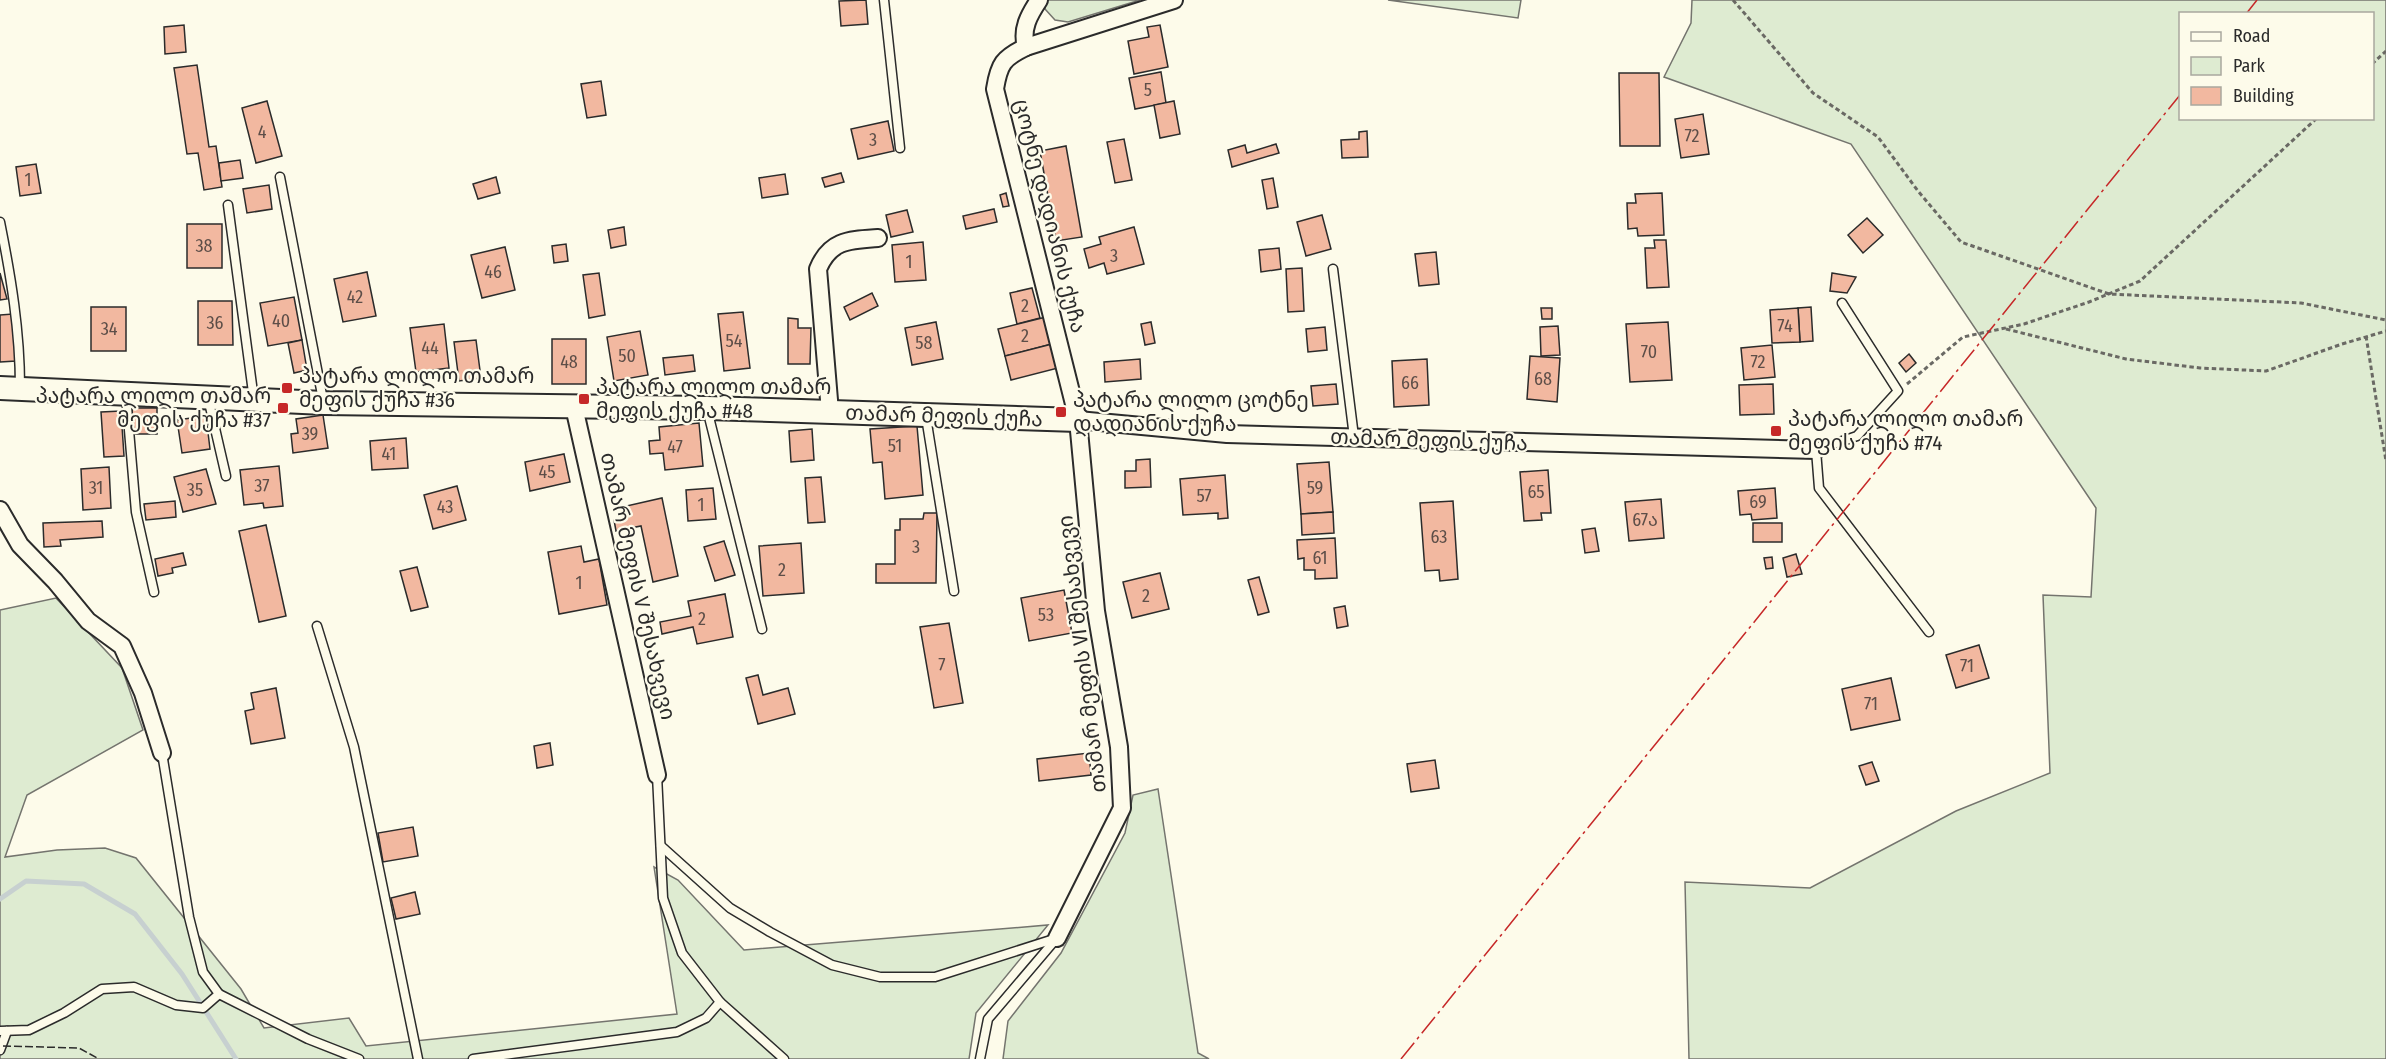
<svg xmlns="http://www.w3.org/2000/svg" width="2386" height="1059" font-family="'Fira Sans Condensed','Noto Sans Georgian',sans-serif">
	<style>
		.green { fill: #deebd1; stroke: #74746e; stroke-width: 1.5; fill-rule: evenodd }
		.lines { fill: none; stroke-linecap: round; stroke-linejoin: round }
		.stream { stroke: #c7d0d0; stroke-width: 5 }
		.building { fill: #f2b8a0; stroke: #2b2b2b; stroke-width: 1.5 }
		.lane-casing { stroke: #2b2b2b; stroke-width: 11 }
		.street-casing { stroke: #2b2b2b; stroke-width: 20 }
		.secondary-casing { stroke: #2b2b2b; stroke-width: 26 }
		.path { stroke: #6a6964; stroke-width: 3; stroke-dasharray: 4.5 3; stroke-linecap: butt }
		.lane { stroke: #fdfbea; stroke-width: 8 }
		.street { stroke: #fdfbea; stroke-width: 16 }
		.secondary { stroke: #fdfbea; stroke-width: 22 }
		.fence { stroke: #2b2b2b; stroke-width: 1.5; stroke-dasharray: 8 3; stroke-linecap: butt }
		.power { stroke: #c62828; stroke-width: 1.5; stroke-dasharray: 21 4.5 3 4.5; stroke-linecap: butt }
		.poi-dot { fill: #c62828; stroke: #fdfbea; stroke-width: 2 }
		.labels { text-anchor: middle; stroke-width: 4.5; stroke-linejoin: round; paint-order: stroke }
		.number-label { font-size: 18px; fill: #5d4e48 }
		.street-label { font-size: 21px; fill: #2b2b2b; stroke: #fdfbea }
		.poi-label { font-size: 21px; fill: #2b2b2b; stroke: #fdfbea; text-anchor: start }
	</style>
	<rect width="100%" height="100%" fill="#fdfbea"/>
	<g class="green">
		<path d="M1046,0h94l-72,22 -13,-2 -10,-11z"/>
		<path d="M1388,0h133l-3,18z"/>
		<path d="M1692,0h694v1059h-697l-4,-177 125,6 146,-77 94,-38 -7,-178 48,2 5,-89 -245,-364 -187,-67 27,-54zM2180,14h192v104h-192z"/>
		<path d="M56,598l66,70 21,62 -116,65 -22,62 52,-7 48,-2 31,10 105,131 23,39 85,-10 17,28 311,-32 -23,-147 24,13 66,70 304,-25 -72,88 -7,46h-969v-449z"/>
		<path d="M1158,789l40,264 11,6h-206l5,-38 53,-68 64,-120 8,-38z"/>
	</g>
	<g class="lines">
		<path class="stream" d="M0,899l26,-18 58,3 51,30 47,60 54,85"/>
	</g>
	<g class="building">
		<path d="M866,0l2,24 -27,2 -2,-25z"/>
		<path d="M184,25l2,27 -21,2 -1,-27z"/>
		<path d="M1160,25l8,42 -34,7 -6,-33 21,-4 -2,-10z"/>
		<path d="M197,65l12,82 7,-1 6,41 -18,3 -6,-37 -11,1 -13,-86z"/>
		<path d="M1161,72l5,31 -31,6 -6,-31z"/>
		<path d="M1619,73h40l1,73h-40z"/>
		<path d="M601,81l5,34 -19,3 -6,-34z"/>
		<path d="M267,101l15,55 -26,7 -14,-55z"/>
		<path d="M1174,101l6,33 -20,4 -6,-33z"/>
		<path d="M1703,114l6,40 -28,4 -6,-39z"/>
		<path d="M888,121l6,30 -36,8 -7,-30z"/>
		<path d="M1367,131l1,26 -26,1 -1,-18 18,-1v-7z"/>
		<path d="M1124,139l8,41 -17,3 -8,-41z"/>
		<path d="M1276,144l3,9 -47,14 -4,-17 17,-5 2,8z"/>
		<path d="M1066,146l16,91 -26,4 -16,-90z"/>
		<path d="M240,160l3,18 -22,3 -2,-18z"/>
		<path d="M36,164l5,29 -21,3 -4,-29z"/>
		<path d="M841,173l3,9 -19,5 -3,-9z"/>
		<path d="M785,174l3,20 -26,4 -3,-20z"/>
		<path d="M496,177l4,16 -22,6 -5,-15z"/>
		<path d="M1273,178l5,29 -11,2 -5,-29z"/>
		<path d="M269,185l3,24 -25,4 -4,-24z"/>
		<path d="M1006,193l3,13 -6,1 -3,-12z"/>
		<path d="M1662,193l2,42 -26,1 -1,-8 -9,1 -1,-26h9l-1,-9z"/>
		<path d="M994,209l3,13 -31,7 -3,-13z"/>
		<path d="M907,210l6,22 -22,5 -5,-22z"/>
		<path d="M1322,215l9,34 -25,7 -9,-34z"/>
		<path d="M1867,218l16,17 -20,18 -15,-18z"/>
		<rect x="187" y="224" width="35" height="44"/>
		<path d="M624,227l2,18 -15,3 -3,-18z"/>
		<path d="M1134,227l10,37 -37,10 -3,-11 -15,5 -5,-19 17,-5 -2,-7z"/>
		<path d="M1654,240h12l3,47 -22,1 -2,-40h10z"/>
		<path d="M923,242l3,38 -31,2 -3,-37z"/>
		<path d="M566,244l2,17 -14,2 -2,-17z"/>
		<path d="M505,247l10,43 -33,8 -11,-43z"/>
		<path d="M1279,248l2,21 -20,3 -2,-22z"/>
		<path d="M1436,252l3,32 -20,2 -4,-32z"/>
		<path d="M1302,268l2,43 -16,1 -2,-43z"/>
		<path d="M367,272l9,44 -33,6 -9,-43z"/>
		<path d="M0,273l7,26 -7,1z"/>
		<path d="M599,273l6,42 -16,3 -6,-43z"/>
		<path d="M1832,273l24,4 -9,16 -17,-2z"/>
		<path d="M1032,288l8,30 -23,6 -7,-31z"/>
		<path d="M872,293l6,13 -28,14 -6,-13z"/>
		<path d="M294,297l8,43 -34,6 -8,-43z"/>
		<path d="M198,301h34l1,44h-35z"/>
		<rect x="91" y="307" width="35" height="44"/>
		<path d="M1811,307l2,34 -13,1 -2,-34z"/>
		<path d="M1541,308h11v11h-10z"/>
		<path d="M1798,308l2,34 -28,1 -2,-33z"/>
		<path d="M743,312l7,56 -26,3 -6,-57z"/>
		<path d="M13,314l3,47 -16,1v-47z"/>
		<path d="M1046,317l6,27 -47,12 -7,-27z"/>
		<path d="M788,318l10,1v9h13l-1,36h-22z"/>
		<path d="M936,322l7,37 -31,6 -7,-37z"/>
		<path d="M1151,322l4,21 -10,2 -4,-21z"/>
		<path d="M1668,322l4,58 -42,2 -4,-58z"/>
		<path d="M444,324l5,44 -33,4 -6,-44z"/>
		<path d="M1558,326l2,29 -19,1 -1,-29z"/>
		<path d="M1325,327l2,23 -19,2 -2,-23z"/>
		<path d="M640,331l8,44 -34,6 -7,-44z"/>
		<rect x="552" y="339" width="34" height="45"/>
		<path d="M302,340l5,30 -13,3 -6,-30z"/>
		<path d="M476,340l5,38 -22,3 -5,-39z"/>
		<path d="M1052,344l6,24 -47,12 -6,-24z"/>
		<path d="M1772,345l3,32 -31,3 -3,-32z"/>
		<path d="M1909,354l7,9 -10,9 -7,-9z"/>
		<path d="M693,355l2,16 -30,4 -2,-17z"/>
		<path d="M1530,356l30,2 -3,44 -30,-3z"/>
		<path d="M1140,359l1,20 -36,3 -1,-20z"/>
		<path d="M1427,359l2,46 -35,2 -2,-46z"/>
		<path d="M1336,384l2,20 -25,2 -2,-20z"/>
		<path d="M1773,384l1,30 -34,1 -1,-30z"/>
		<rect x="132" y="408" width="25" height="26"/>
		<path d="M121,411l3,45 -20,1 -3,-45z"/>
		<path d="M323,415l5,33 -35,5 -2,-19 7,-1 -2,-14z"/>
		<path d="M206,416l4,33 -28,4 -5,-33z"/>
		<path d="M699,423l4,43 -38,4 -2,-17 -13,1 -1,-13 11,-1 -1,-13z"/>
		<path d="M917,426l6,69 -38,4 -3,-37 -9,1 -3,-34z"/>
		<path d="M812,429l2,31 -23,2 -2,-31z"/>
		<path d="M406,438l2,30 -36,2 -2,-29z"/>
		<path d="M564,454l6,28 -40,9 -5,-29z"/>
		<path d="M1150,459l1,28 -26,1v-17h11v-11z"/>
		<path d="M1329,462l4,50 -32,2 -4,-50z"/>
		<path d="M279,466l4,40 -19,2 -1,-5 -19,2 -4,-35z"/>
		<path d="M109,467l2,41 -28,2 -2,-41z"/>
		<path d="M206,469l10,35 -33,8 -9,-35z"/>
		<path d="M1548,470l3,43h-10l1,7 -18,1 -4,-49z"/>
		<path d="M1225,475l3,43 -10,1v-6l-35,2 -3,-36z"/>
		<path d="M821,477l4,45 -17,1 -3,-45z"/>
		<path d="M457,486l9,34 -33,9 -9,-34z"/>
		<path d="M713,488l3,31 -28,2 -2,-31z"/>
		<path d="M1775,488l2,30 -25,2 -1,-6 -11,1 -2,-24z"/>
		<path d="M662,498l16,78 -25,6 -12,-56 -25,5 -2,-11 10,-3 -2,-10z"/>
		<path d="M1661,499l3,39 -35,3 -4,-39z"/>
		<path d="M175,501l1,16 -30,3 -2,-16z"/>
		<path d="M1453,501l5,78 -18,2 -1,-11 -14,1 -5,-68z"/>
		<path d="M1333,512l1,21 -32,2 -1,-21z"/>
		<path d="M924,513h13l-1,70h-60v-19h19v-34h5v-11h23z"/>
		<path d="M102,521l1,16 -43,3 1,6 -17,1 -1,-24z"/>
		<rect x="1753" y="523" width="29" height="19"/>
		<path d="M266,525l20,91 -27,6 -20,-91z"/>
		<path d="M1595,528l4,23 -14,2 -3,-23z"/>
		<path d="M1335,538l2,40 -22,1v-9h-11v-12l-6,1 -1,-19z"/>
		<path d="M724,541l11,34 -20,6 -11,-34z"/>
		<path d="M801,543l3,50 -41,3 -4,-50z"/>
		<path d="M581,546l3,16 15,-3 8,46 -48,9 -11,-62z"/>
		<path d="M183,553l3,12 -14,3 1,5 -15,3 -3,-17z"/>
		<path d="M1796,554l6,20 -15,3 -4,-19z"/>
		<path d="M1772,557l1,11 -7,1 -2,-11z"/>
		<path d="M417,567l11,40 -17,4 -11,-40z"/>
		<path d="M1160,573l9,36 -37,9 -9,-36z"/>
		<path d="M1259,577l10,35 -11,3 -10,-35z"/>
		<path d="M1064,590l8,43 -43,8 -8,-43z"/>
		<path d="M725,594l8,43 -36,7 -4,-17 -31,7 -2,-12 31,-6 -3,-15z"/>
		<path d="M1345,606l3,20 -11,2 -3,-20z"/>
		<path d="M949,623l14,80 -29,5 -14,-81z"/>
		<path d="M1979,645l10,33 -33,10 -10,-33z"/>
		<path d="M758,675l5,20 25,-7 7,26 -37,10 -12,-46z"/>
		<path d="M1891,678l9,42 -49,10 -9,-41z"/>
		<path d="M276,688l9,50 -34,6 -6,-33 9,-2 -3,-16z"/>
		<path d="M550,743l3,22 -16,3 -3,-22z"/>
		<path d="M1089,753l2,22 -52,6 -2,-22z"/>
		<path d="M1435,760l4,28 -28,4 -4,-28z"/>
		<path d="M1872,762l7,19 -13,4 -7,-19z"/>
		<path d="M413,827l5,29 -35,6 -5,-29z"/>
		<path d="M415,892l5,22 -24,5 -5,-21z"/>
	</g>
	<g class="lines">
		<g class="lane-casing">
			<g id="lane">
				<path d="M884,0l16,148"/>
				<path d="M280,177l43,223"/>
				<path d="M228,205l26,195"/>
				<path d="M0,222c11,55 20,109 20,165"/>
				<path d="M1333,269l21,168"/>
				<path d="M1842,303l56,88 -41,45 -41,14 3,38 110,144"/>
				<path d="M126,395l10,117 18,80"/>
				<path d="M208,398l18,78"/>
				<path d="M707,409l55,220"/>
				<path d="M926,417l28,174"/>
				<path d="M317,626l37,121 64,312"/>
				<path d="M661,846l69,62 40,24 62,33 48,12h55l122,-39"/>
				<path d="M219,994l89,45 51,20"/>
				<path d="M720,1002l64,57"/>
				<path d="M0,1031l29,-1 35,-17 38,-24 32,-2 42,18 27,3 16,-14 -16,-22 -14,-55 -27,-164"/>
				<path d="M0,1050l7,-19"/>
				<path d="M473,1059l204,-27 29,-14 14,-16 -38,-49 -19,-55 -6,-123"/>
				<path d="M980,1059l8,-40 68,-80"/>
			</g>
		</g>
		<g class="street-casing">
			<g id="street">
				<path d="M1026,47c-5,-18 3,-32 13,-47"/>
				<path d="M574,407l83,368"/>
				<path d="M830,412l-12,-143c12,-29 31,-29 60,-31"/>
				<path d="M1078,420l149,14 589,16"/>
				<path d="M0,510l20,35 35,36 33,40 34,25 21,47 19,60"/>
				<path d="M1057,938l65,-130 -3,-61 -23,-136 -18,-191 -83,-331c4,-25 8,-31 31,-42l148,-47"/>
			</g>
		</g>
		<g class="secondary-casing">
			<path id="secondary" d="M0,388l324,15 383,5 371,12"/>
		</g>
		<g class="path">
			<path d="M1733,0l80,93 65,44 40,54 43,51 148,52 192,9 85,17"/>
			<path d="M2372,64l14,-13"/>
			<path d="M2006,329l120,30 74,9 66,3 76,-27 44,-13"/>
			<path d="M2366,336l20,125"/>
			<path d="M1907,384l56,-47 61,-13 65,-22 51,-21 177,-163"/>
		</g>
		<use href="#lane" class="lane"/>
		<use href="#street" class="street"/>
		<use href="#secondary" class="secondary"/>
		<path class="fence" d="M3,1046l76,2 20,11"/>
		<g class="power">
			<path d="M2246,14l11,-14"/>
			<path d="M1401,1059l779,-964"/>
		</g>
	</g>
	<g class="poi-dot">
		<rect x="281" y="382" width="12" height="12" rx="3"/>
		<rect x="578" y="393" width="12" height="12" rx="3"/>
		<rect x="277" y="402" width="12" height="12" rx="3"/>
		<rect x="1055" y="406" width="12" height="12" rx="3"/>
		<rect x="1770" y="425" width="12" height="12" rx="3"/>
	</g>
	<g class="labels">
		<g class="number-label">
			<text x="1148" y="96">5</text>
			<text x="262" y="138">4</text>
			<text x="1692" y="142">72</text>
			<text x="873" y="146">3</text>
			<text x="28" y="186">1</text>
			<text x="204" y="252">38</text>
			<text x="1114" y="262">3</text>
			<text x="909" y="268">1</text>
			<text x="493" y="278">46</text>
			<text x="355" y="303">42</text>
			<text x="1025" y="312">2</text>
			<text x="281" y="327">40</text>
			<text x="215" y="329">36</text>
			<text x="1785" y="332">74</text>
			<text x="109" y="335">34</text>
			<text x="1025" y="342">2</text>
			<text x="734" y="347">54</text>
			<text x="924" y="349">58</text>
			<text x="430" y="354">44</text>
			<text x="1649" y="358">70</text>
			<text x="627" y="362">50</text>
			<text x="569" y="368">48</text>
			<text x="1758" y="368">72</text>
			<text x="1543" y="385">68</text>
			<text x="1410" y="389">66</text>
			<text x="310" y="440">39</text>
			<text x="895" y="452">51</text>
			<text x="675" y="453">47</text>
			<text x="389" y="460">41</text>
			<text x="547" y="478">45</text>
			<text x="262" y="492">37</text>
			<text x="96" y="494">31</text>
			<text x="1315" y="494">59</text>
			<text x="195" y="496">35</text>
			<text x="1536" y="498">65</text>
			<text x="1204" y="502">57</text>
			<text x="1758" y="508">69</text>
			<text x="701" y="511">1</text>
			<text x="445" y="513">43</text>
			<text x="1645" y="526">67ა</text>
			<text x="1439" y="543">63</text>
			<text x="916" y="553">3</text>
			<text x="1320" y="564">61</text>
			<text x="782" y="576">2</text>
			<text x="579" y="589">1</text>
			<text x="1146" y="602">2</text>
			<text x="1046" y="621">53</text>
			<text x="702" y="625">2</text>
			<text x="942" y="671">7</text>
			<text x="1967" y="672">71</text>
			<text x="1871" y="710">71</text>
		</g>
		<g class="street-label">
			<text transform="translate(1050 216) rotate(76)" y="7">ცოტნე დადიანის ქუჩა</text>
			<text transform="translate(944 416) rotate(2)" y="7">თამარ მეფის ქუჩა</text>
			<text transform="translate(1429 440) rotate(2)" y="7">თამარ მეფის ქუჩა</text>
			<text transform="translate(638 586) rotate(77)" y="7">თამარ მეფის V შესახვევი</text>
			<text transform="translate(1082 654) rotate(-97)" y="7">თამარ მეფის VI შესახვევი</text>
		</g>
		<g class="poi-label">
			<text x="299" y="383">პატარა ლილო თამარ<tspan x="299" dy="24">მეფის ქუჩა #36</tspan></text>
			<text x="596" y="394">პატარა ლილო თამარ<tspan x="596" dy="24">მეფის ქუჩა #48</tspan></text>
			<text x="271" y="403" text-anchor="end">პატარა ლილო თამარ<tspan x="271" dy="24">მეფის ქუჩა #37</tspan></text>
			<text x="1073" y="407">პატარა ლილო ცოტნე<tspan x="1073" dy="24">დადიანის ქუჩა</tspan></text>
			<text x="1788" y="426">პატარა ლილო თამარ<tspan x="1788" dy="24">მეფის ქუჩა #74</tspan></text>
		</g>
	</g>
	<rect x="2179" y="12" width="195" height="108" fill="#fdfbea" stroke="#a9a89e" stroke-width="1.5"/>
	<rect x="2191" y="32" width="30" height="9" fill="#fdfbea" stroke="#a9a89e" stroke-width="1.5"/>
	<text x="2233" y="42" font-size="18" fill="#2b2b2b">Road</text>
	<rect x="2191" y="57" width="30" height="18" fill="#deebd1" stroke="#a9a89e" stroke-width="1.5"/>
	<text x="2233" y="72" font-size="18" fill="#2b2b2b">Park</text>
	<rect x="2191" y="87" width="30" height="18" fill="#f2b8a0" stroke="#a9a89e" stroke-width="1.5"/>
	<text x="2233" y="102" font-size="18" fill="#2b2b2b">Building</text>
</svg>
